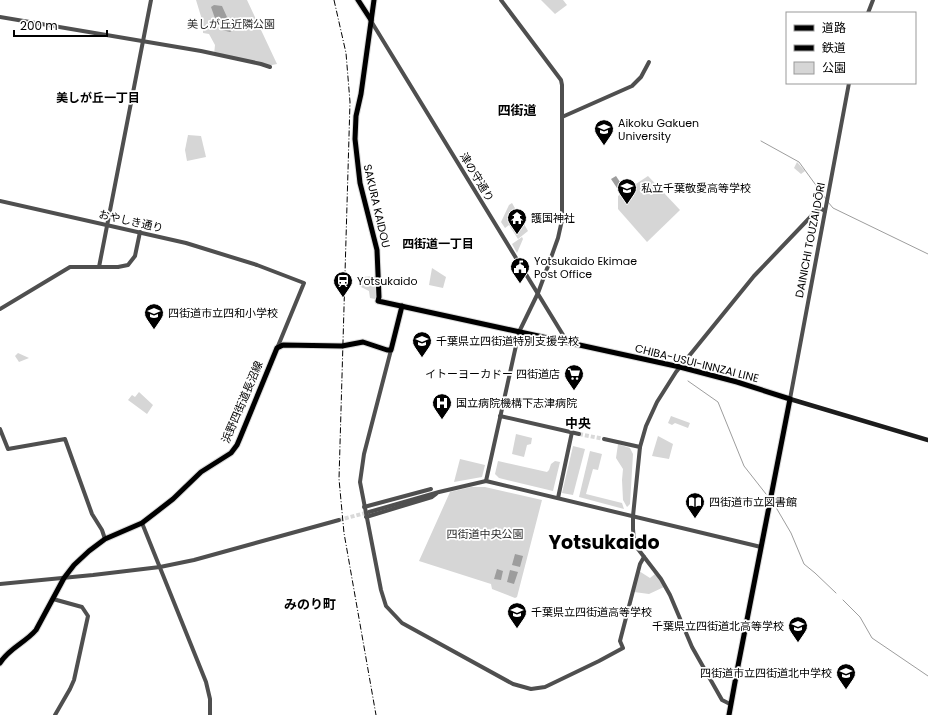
<svg xmlns="http://www.w3.org/2000/svg" width="928" height="715" font-family="Poppins,'Noto Sans JP',sans-serif">
	<style>
		.green { fill: #d6d6d6 }
		.water { fill: #9d9d9d }
		.lines { fill: none; stroke-linecap: round; stroke-linejoin: round }
		.stream { stroke: #9d9d9d; stroke-width: 1 }
		.tertiary-tunnel { stroke: #d9d9d9; stroke-width: 4; stroke-dasharray: 4 2; stroke-linecap: butt }
		.primary-casing { stroke: #dbdbdb; stroke-width: 7 }
		.tertiary { stroke: #4f4f4f; stroke-width: 4 }
		.secondary { stroke: #1c1c1c; stroke-width: 4.5 }
		.primary { stroke: #000; stroke-width: 5 }
		.rail { stroke: #000; stroke-width: 1; stroke-dasharray: 6 2 1 2; stroke-linecap: butt }
		.labels { text-anchor: middle; stroke-width: 3.5; stroke-linejoin: round; paint-order: stroke }
		.park-label { font-size: 11px; fill: #2d2d2d; stroke: #fff }
		.poi-label { font-size: 11px; fill: #000; stroke: #fff; text-anchor: start }
		.street-label { font-size: 11px; fill: #000; stroke: #fff }
		.neighbourhood-label { font-size: 12px; font-weight: bold; fill: #000; stroke: #fff }
		.quarter-label { font-size: 13px; font-weight: bold; fill: #000; stroke: #fff }
		.town-label { font-size: 19px; font-weight: bold; fill: #000; stroke: #fff }
	</style>
	<rect width="100%" height="100%" fill="#fff"/>
	<g class="green">
		<path d="M196,0h51l30,64 -5,1 -2,2 -56,-12 1,-10 -6,-11 -6,-1v-10z"/>
		<path d="M541,0h22l4,5 -12,9z"/>
		<path d="M188,135l13,1 5,21 -19,4 -2,-11z"/>
		<path d="M797,162l8,9 -4,3 -7,-6z"/>
		<path d="M648,176l32,34 -33,32 -29,-33v-13z"/>
		<path d="M512,203l16,28 -10,8 -9,-14 -4,3 -4,-6 8,-17z"/>
		<path d="M522,237l1,2 -6,14 -5,-9z"/>
		<path d="M432,268l14,9 -3,11 -14,-3z"/>
		<path d="M375,276l2,2v20l-2,1 -5,-1 -1,-7 -10,-5 1,-5 2,-4z"/>
		<path d="M18,353l11,5 -10,4 -4,-6z"/>
		<path d="M139,392l14,13 -6,9 -19,-14 4,-5 3,2z"/>
		<path d="M671,416l19,7 -2,5 -13,-5 -3,2 -4,-2z"/>
		<path d="M516,434l16,4 -1,6 -4,1 -3,12 -12,-3z"/>
		<path d="M658,436l15,8 -4,15 -17,-3z"/>
		<path d="M618,444l12,4 3,6 -3,50 -3,3 -4,-7 -1,-20 1,-11 -7,-11z"/>
		<path d="M573,446l12,3 -12,46 -11,-2z"/>
		<path d="M590,451l12,3 -4,16 -5,-1 -7,25 36,9 2,6 -45,-12z"/>
		<path d="M460,459l25,6 -3,12 -28,5z"/>
		<path d="M498,461l49,11 2,-2 2,-6 4,-3 5,1 -7,29 -54,-13 -4,-4z"/>
		<path d="M471,487h14l57,13 -25,97 -2,1 -23,-9 -1,-5 -72,-23 31,-69z"/>
		<path d="M639,571l11,7 5,-4 3,3 6,10 -15,7 -15,-2z"/>
	</g>
	<g class="water">
		<path d="M214,5l8,1 5,11 8,7v5l-5,3 -8,-2 -5,-6 -6,-17z"/>
		<path d="M616,176l6,9 -5,3 -6,-9z"/>
		<path d="M515,554l8,2 -3,11 -8,-2z"/>
		<path d="M497,569l6,2 -2,9 -7,-1z"/>
		<path d="M510,570l8,2 -4,12 -7,-2z"/>
	</g>
	<g class="lines">
		<g class="stream">
			<path d="M761,141l38,21 27,37"/>
			<path d="M828,202l5,6 95,46"/>
			<path d="M688,381l30,21 26,64 22,28"/>
			<path d="M774,504l17,29 13,31 11,9 21,20"/>
			<path d="M843,600l17,17 12,21 56,38"/>
		</g>
		<g class="tertiary-tunnel">
			<path d="M579,434l25,5"/>
			<path d="M339,520l30,-8"/>
		</g>
		<g class="primary-casing">
			<g id="primary">
				<path d="M358,0l13,20"/>
				<path d="M374,0l-13,94 -5,22 -1,23 5,44 17,67 2,47 -1,4 302,66 57,15 53,17 -53,272 -8,44"/>
				<path d="M0,663c9,-15 25,-20 36,-33l28,-52 10,-13 15,-14 16,-12 37,-16 13,-10 18,-14 28,-27 30,-19 6,-8 3,-7 37,-90 6,-3 59,1 21,-4 24,8h4l11,-44"/>
			</g>
		</g>
		<g class="tertiary">
			<path d="M868,13l5,-13"/>
			<path d="M0,17l201,34 60,13 9,3"/>
			<path d="M371,21l197,322"/>
			<path d="M562,117l70,-31 9,-9 8,-15"/>
			<path d="M0,201l186,42 71,22 47,18 -26,63"/>
			<path d="M99,267l52,-267"/>
			<path d="M0,309l70,-42h48l10,-2 7,-9 5,-24"/>
			<path d="M391,350l-27,104 -4,28 21,108 5,16 16,17 111,61 18,5 14,-2 54,-26 24,-13 -3,-7 1,-4 19,-73 4,-7"/>
			<path d="M790,399l59,-316"/>
			<path d="M500,416l79,18"/>
			<path d="M0,429l8,20 57,-10 27,75 10,16 3,9"/>
			<path d="M604,439l36,8"/>
			<path d="M486,481l33,-149 19,-39 10,-27 10,-28 4,-18v-135l-1,-5 -60,-80"/>
			<path d="M558,498l14,-66"/>
			<path d="M364,507l67,-18"/>
			<path d="M369,512l70,-20 47,-11 275,66"/>
			<path d="M366,517l66,-20 4,-3"/>
			<path d="M142,523l64,159 4,17v16"/>
			<path d="M0,584l93,-9 67,-8 34,-7 145,-40"/>
			<path d="M53,599l29,8 6,9 -14,64 -4,9 -15,26"/>
			<path d="M730,704l-8,-4 -30,-53 -22,-52 -9,-16 -23,-30 -4,-7 -1,-13v-13l7,-69 6,-21 11,-24 19,-30 78,-96 65,-68h1l5,3"/>
		</g>
		<path class="secondary" d="M790,399l138,41"/>
		<use href="#primary" class="primary"/>
		<path class="rail" d="M334,0l12,53 4,49 -11,377 5,54 32,182"/>
	</g>
	<defs>
		<g id="university-pin" transform="scale(1)"><path d="M0 17L-7.5 6A9.5 9.5 0 1 1 7.5 6Z" fill="#000" stroke="#fff"/><path d="M0-5L7-2L0 1L-7-2ZM-4 1L0 2.5L4 1V4Q0 6-4 4Z" fill="#fff"/></g>
		<g id="school-pin" transform="scale(1)"><path d="M0 17L-7.5 6A9.5 9.5 0 1 1 7.5 6Z" fill="#000" stroke="#fff"/><path d="M0-5L7-2L0 1L-7-2ZM-4 1L0 2.5L4 1V4Q0 6-4 4Z" fill="#fff"/></g>
		<g id="temple-pin" transform="scale(1)"><path d="M0 17L-7.5 6A9.5 9.5 0 1 1 7.5 6Z" fill="#000" stroke="#fff"/><path d="M0-6L5-2H3V0L6.5 2.5H4V6H1.5V3h-3V6H-4V2.5H-6.5L-3 0V-2H-5Z" fill="#fff"/></g>
		<g id="civic-pin" transform="scale(1)"><path d="M0 17L-7.5 6A9.5 9.5 0 1 1 7.5 6Z" fill="#000" stroke="#fff"/><path d="M-.6-6.5H3V-4.5H.6V-3L4-1V1h2V6H-6V1h2V-1L-.6-3ZM-1.2 2.5V6h2.4V2.5Z" fill="#fff"/></g>
		<g id="station-pin" transform="scale(1)"><path d="M0 17L-7.5 6A9.5 9.5 0 1 1 7.5 6Z" fill="#000" stroke="#fff"/><path d="M-3-6H3Q5-6 5-4V2Q5 4 3 4L4.5 6H3L1.5 4h-3L-3 6H-4.5L-3 4Q-5 4-5 2V-4Q-5-6-3-6ZM-3.5-4v3h7v-3ZM-3.5 1v1.5H-2V1ZM2 1v1.5H3.5V1Z" fill="#fff"/></g>
		<g id="supermarket-pin" transform="scale(1)"><path d="M0 17L-7.5 6A9.5 9.5 0 1 1 7.5 6Z" fill="#000" stroke="#fff"/><path d="M-6-5.5h2.5l.6 2H6L4.5 2H-2.5L-4.4-4H-6ZM-1.5 3.2a1.3 1.3 0 1 0 .1 0ZM3 3.2a1.3 1.3 0 1 0 .1 0Z" fill="#fff"/></g>
		<g id="hospital-pin" transform="scale(1)"><path d="M0 17L-7.5 6A9.5 9.5 0 1 1 7.5 6Z" fill="#000" stroke="#fff"/><path d="M-5-5h3v3.5h4V-5h3V5h-3V1.5h-4V5h-3Z" fill="#fff"/></g>
		<g id="library-pin" transform="scale(1)"><path d="M0 17L-7.5 6A9.5 9.5 0 1 1 7.5 6Z" fill="#000" stroke="#fff"/><path d="M-6-4Q-3-5.5-.7-3.5V5Q-3 3-6 4ZM6-4Q3-5.5 .7-3.5V5Q3 3 6 4Z" fill="#fff"/></g>
	</defs>
	<g fill-rule="evenodd">
		<use href="#university-pin" x="604" y="129"/>
		<use href="#school-pin" x="627" y="188"/>
		<use href="#temple-pin" x="517" y="218"/>
		<use href="#civic-pin" x="520" y="267"/>
		<use href="#station-pin" x="343" y="281"/>
		<use href="#school-pin" x="154" y="313"/>
		<use href="#school-pin" x="422" y="341"/>
		<use href="#supermarket-pin" x="574" y="374"/>
		<use href="#hospital-pin" x="442" y="403"/>
		<use href="#library-pin" x="695" y="502"/>
		<use href="#school-pin" x="517" y="612"/>
		<use href="#school-pin" x="798" y="626"/>
		<use href="#school-pin" x="846" y="673"/>
	</g>
	<g class="labels">
		<g class="park-label">
			<text x="231" y="28">美しが丘近隣公園</text>
			<text x="485" y="538">四街道中央公園</text>
		</g>
		<g class="poi-label">
			<text x="618" y="127">Aikoku Gakuen<tspan x="618" dy="13">University</tspan></text>
			<text x="641" y="192">私立千葉敬愛高等学校</text>
			<text x="531" y="222">護国神社</text>
			<text x="534" y="265">Yotsukaido Ekimae<tspan x="534" dy="13">Post Office</tspan></text>
			<text x="357" y="285">Yotsukaido</text>
			<text x="168" y="317">四街道市立四和小学校</text>
			<text x="436" y="345">千葉県立四街道特別支援学校</text>
			<text x="560" y="378" text-anchor="end">イトーヨーカドー 四街道店</text>
			<text x="456" y="407">国立病院機構下志津病院</text>
			<text x="709" y="506">四街道市立図書館</text>
			<text x="531" y="616">千葉県立四街道高等学校</text>
			<text x="784" y="630" text-anchor="end">千葉県立四街道北高等学校</text>
			<text x="832" y="677" text-anchor="end">四街道市立四街道北中学校</text>
		</g>
		<g class="street-label">
			<text transform="translate(477 177) rotate(59)" y="4">津の守通り</text>
			<text transform="translate(377 206) rotate(77)" y="4">SAKURA KAIDOU</text>
			<text transform="translate(131 221) rotate(13)" y="4">おやしき通り</text>
			<text transform="translate(810 240) rotate(-79)" y="4">DAINICHI TOUZAI DŌRI</text>
			<text transform="translate(697 363) rotate(14)" y="4">CHIBA-USUI-INNZAI LINE</text>
			<text transform="translate(242 402) rotate(-67)" y="4">浜野四街道長沼線</text>
		</g>
		<g class="neighbourhood-label">
			<text x="98" y="102">美しが丘一丁目</text>
			<text x="438" y="248">四街道一丁目</text>
		</g>
		<g class="quarter-label">
			<text x="517" y="115">四街道</text>
			<text x="578" y="428">中央</text>
			<text x="310" y="609">みのり町</text>
		</g>
		<g class="town-label">
			<text x="604" y="549">Yotsukaido</text>
		</g>
	</g>
	<rect x="786" y="12" width="130" height="72" fill="#ffffff" stroke="#999999"/>
	<rect x="794" y="25" width="20" height="6" fill="#000000" stroke="#999999"/>
	<text x="822" y="32" font-size="12" fill="#000000">道路</text>
	<rect x="794" y="45" width="20" height="6" fill="#000000" stroke="#999999"/>
	<text x="822" y="52" font-size="12" fill="#000000">鉄道</text>
	<rect x="794" y="62" width="20" height="12" fill="#d6d6d6" stroke="#999999"/>
	<text x="822" y="72" font-size="12" fill="#000000">公園</text>
	<path d="M14 30v6h93v-6" fill="none" stroke="#000000" stroke-width="2"/>
	<text x="20" y="30" font-size="12" fill="#000000" stroke="#ffffff" stroke-width="3" paint-order="stroke">200 m</text>
</svg>
